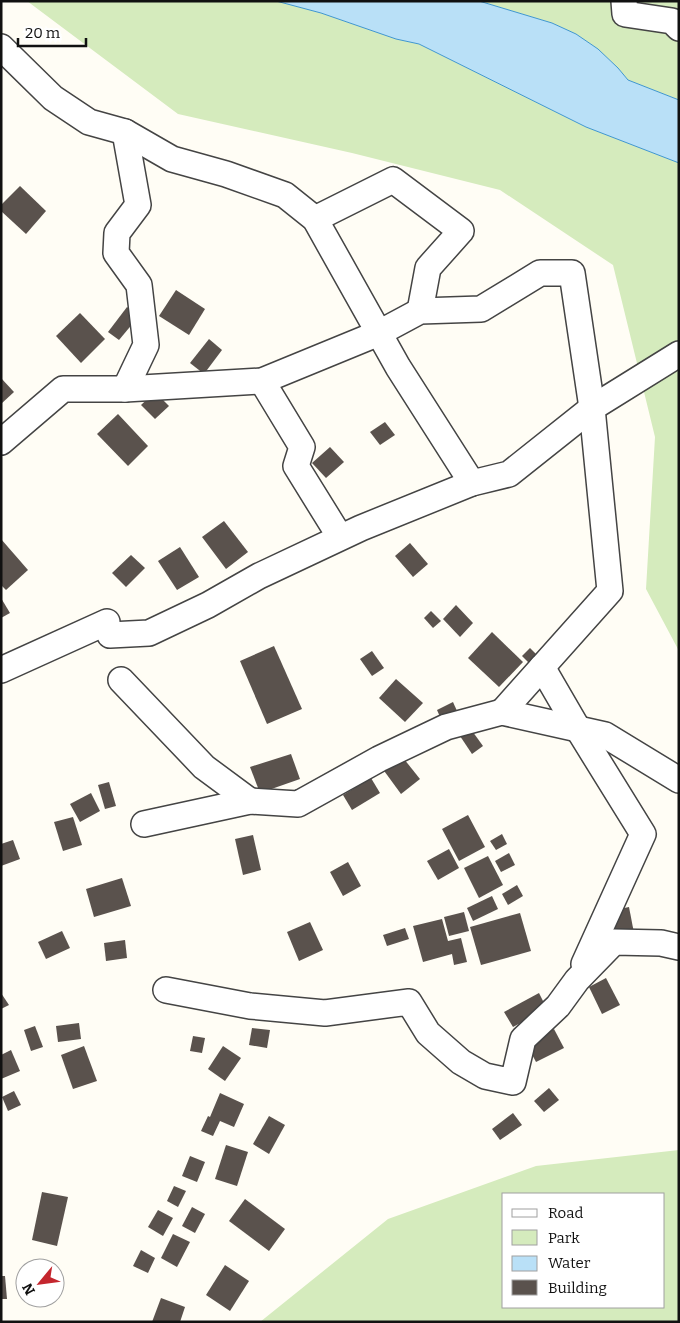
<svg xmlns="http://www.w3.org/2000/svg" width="680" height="1323" font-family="Bitter,serif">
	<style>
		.green { fill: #d5ebbd; fill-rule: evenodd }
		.water { fill: #b9e0f7; stroke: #3f96cf }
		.building { fill: #5a524d }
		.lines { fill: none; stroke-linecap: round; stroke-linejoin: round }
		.minor-casing { stroke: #444; stroke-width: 28 }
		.minor { stroke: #fff; stroke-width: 25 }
	</style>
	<rect width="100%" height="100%" fill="#fffdf5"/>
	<g class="green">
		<path d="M27,1h249l45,12 75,26 23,5 167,83 93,36v488l-33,-62 9,-152 -42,-172 -113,-75 -148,-37 -174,-39z"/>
		<path d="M479,1h200v99l-51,-20 -10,-12 -20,-19 -22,-15 -24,-11z"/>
		<path d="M679,1150v172h-419l128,-103 148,-53zM504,1194h160v113h-160z"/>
	</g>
	<path class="water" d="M276,1h203l73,22 24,11 22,15 20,19 10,12 51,20v63l-93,-36 -167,-83 -23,-5 -75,-26z"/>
	<g class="building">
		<path d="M20,186l26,25 -20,23 -25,-23v-6z"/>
		<path d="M176,290l29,19 -16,26 -30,-19z"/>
		<path d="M127,307l12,9 -20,24 -11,-8z"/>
		<path d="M80,313l25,26 -24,24 -25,-27z"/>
		<path d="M209,339l13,11 -18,24 -14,-11z"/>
		<path d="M1,378l13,14 -13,12z"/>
		<path d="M155,392l14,14 -14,13 -14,-14z"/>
		<path d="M118,414l30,32 -20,20 -31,-32z"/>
		<path d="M385,422l10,13 -15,10 -10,-13z"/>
		<path d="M330,447l14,15 -18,16 -14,-15z"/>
		<path d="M224,521l24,31 -22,17 -24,-32z"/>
		<path d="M1,539l27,31 -22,20 -5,-5z"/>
		<path d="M410,543l18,21 -15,13 -18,-21z"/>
		<path d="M180,547l19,30 -22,13 -19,-29z"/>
		<path d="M131,555l14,13 -19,19 -14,-14z"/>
		<path d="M1,598l9,15 -9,5z"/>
		<path d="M456,605l17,18 -13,14 -17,-18z"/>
		<path d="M431,611l10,10 -8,7 -9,-10z"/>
		<path d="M492,632l31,30 -24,25 -31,-29z"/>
		<path d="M274,646l28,63 -35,15 -27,-63z"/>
		<path d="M530,648l9,9 -8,8 -9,-9z"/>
		<path d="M372,651l12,17 -12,8 -12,-17z"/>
		<path d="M396,679l27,24 -18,19 -26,-24z"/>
		<path d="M453,702l4,9 -16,8 -4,-9z"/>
		<path d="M470,728l13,18 -11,8 -12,-18z"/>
		<path d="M291,754l9,25 -40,14 -10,-26z"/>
		<path d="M400,754l20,25 -19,15 -19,-26z"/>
		<path d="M371,778l9,15 -28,17 -9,-15z"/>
		<path d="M109,782l7,24 -11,3 -7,-24z"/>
		<path d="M91,793l9,18 -20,11 -10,-18z"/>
		<path d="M468,815l17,32 -26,14 -17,-32z"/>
		<path d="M73,817l9,28 -19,6 -9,-29z"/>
		<path d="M502,834l5,10 -11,6 -6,-9z"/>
		<path d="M253,835l8,35 -18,5 -8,-36z"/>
		<path d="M13,840l7,19 -19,7v-22z"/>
		<path d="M449,849l10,19 -21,12 -11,-19z"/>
		<path d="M509,853l6,12 -14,7 -6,-11z"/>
		<path d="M488,856l15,29 -24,13 -15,-30z"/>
		<path d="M348,862l13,24 -18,10 -13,-24z"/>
		<path d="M122,878l9,28 -37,11 -8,-28z"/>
		<path d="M517,885l6,11 -15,9 -6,-11z"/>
		<path d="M492,896l6,13 -25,12 -6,-13z"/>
		<path d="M629,907l5,26 -19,3 -5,-25z"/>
		<path d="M464,912l5,19 -20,5 -5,-19z"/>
		<path d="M520,913l11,38 -50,14 -11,-38z"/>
		<path d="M442,919l6,22 13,-3 6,24 -13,3 -2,-11 -29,8 -10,-36z"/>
		<path d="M310,922l13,28 -24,11 -12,-29z"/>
		<path d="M405,928l4,11 -22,7 -4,-11z"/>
		<path d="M62,931l8,17 -24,11 -8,-17z"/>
		<path d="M125,940l2,18 -21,3 -2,-18z"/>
		<path d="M606,978l14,27 -18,9 -13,-27z"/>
		<path d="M1,993l8,12 -8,4z"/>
		<path d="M539,993l8,16 -34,18 -9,-15z"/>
		<path d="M79,1023l2,16 -23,3 -2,-16z"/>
		<path d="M35,1026l8,21 -12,4 -7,-21z"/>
		<path d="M252,1028l18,2 -3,18 -18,-3z"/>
		<path d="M554,1029l10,19 -28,14 -10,-19z"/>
		<path d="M193,1036l12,2 -3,15 -12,-2z"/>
		<path d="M84,1046l13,35 -24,8 -12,-34z"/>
		<path d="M223,1046l18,12 -16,23 -17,-12z"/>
		<path d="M11,1050l9,21 -19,8v-24z"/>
		<path d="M549,1088l10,12 -15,12 -10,-11z"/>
		<path d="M14,1091l7,14 -13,6 -6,-14z"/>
		<path d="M220,1093l24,11 -10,23 -14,-6 -7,15 -12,-5 7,-15 2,1z"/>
		<path d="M513,1113l9,12 -22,15 -8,-11z"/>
		<path d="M269,1116l16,9 -16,29 -16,-10z"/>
		<path d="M226,1145l22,7 -11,34 -22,-7z"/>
		<path d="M190,1156l15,6 -8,20 -15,-6z"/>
		<path d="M174,1186l12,5 -8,16 -11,-6z"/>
		<path d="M42,1192l26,5 -11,49 -25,-6z"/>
		<path d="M245,1199l40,30 -16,22 -40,-30z"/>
		<path d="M192,1207l13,7 -10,19 -13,-7z"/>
		<path d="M158,1210l15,8 -10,18 -15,-9z"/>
		<path d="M173,1234l17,8 -13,25 -16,-9z"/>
		<path d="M141,1250l14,8 -7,15 -15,-7z"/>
		<path d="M225,1265l24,16 -19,30 -24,-16z"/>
		<path d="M1,1276h4l2,23h-6z"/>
		<path d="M161,1298l24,9 -5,15h-28z"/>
	</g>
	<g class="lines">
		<g class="minor-casing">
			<g id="minor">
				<path d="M624,1l1,13 47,7 7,7"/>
				<path d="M1,47l52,51 36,24 36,10 47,27 54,15 59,21 30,24 83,148 74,116"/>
				<path d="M315,219l78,-39 68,51 -33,37 -8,43"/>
				<path d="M262,381l40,66 -6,19 44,71"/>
				<path d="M125,389l21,-44 -7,-60 -23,-32 1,-20 21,-28 -13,-73"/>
				<path d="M1,442l62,-53h62l137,-8 117,-48 41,-22 61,-2 59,-36h32l20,135 18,183 -108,121"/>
				<path d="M110,635l39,-2 59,-28 51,-29 102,-48 111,-45 37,-9 83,-66 87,-54"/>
				<path d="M542,667l36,62 65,105 -59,130"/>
				<path d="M1,670l106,-48"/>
				<path d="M121,680l83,87 46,34"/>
				<path d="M144,824l106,-23 48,3 81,-45 67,-32 56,-15 103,23 74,45"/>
				<path d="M166,990l84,16 75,7 84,-11 19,31 33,29 24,14 28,6 10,-43 35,-33 19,-26 37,-38 47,1 18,4"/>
			</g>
		</g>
		<use href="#minor" class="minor"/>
	</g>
	<rect width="680" height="1323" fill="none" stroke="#111111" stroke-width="5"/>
	<rect x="502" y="1193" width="162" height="115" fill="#ffffff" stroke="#a0a0a0"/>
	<rect x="512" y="1209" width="25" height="8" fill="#ffffff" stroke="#a0a0a0"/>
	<text x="548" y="1218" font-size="15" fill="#111111">Road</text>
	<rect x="512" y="1230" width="25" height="15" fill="#d5ebbd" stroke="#a0a0a0"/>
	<text x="548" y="1243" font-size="15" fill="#111111">Park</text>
	<rect x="512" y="1256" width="25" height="15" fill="#b9e0f7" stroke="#a0a0a0"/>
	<text x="548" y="1268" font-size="15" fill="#111111">Water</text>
	<rect x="512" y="1280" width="25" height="15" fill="#5a524d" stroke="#a0a0a0"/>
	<text x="548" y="1293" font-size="15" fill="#111111">Building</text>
	<g transform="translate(40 1283) rotate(241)"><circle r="24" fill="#ffffff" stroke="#a0a0a0"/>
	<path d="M0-4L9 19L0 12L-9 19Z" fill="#c4262e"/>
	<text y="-8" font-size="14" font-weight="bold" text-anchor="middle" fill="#111111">N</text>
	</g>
	<path d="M18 38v8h68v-8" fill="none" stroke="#111111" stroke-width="2.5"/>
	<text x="25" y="38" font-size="15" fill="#111111" stroke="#ffffff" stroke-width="4" paint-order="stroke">20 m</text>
</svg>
